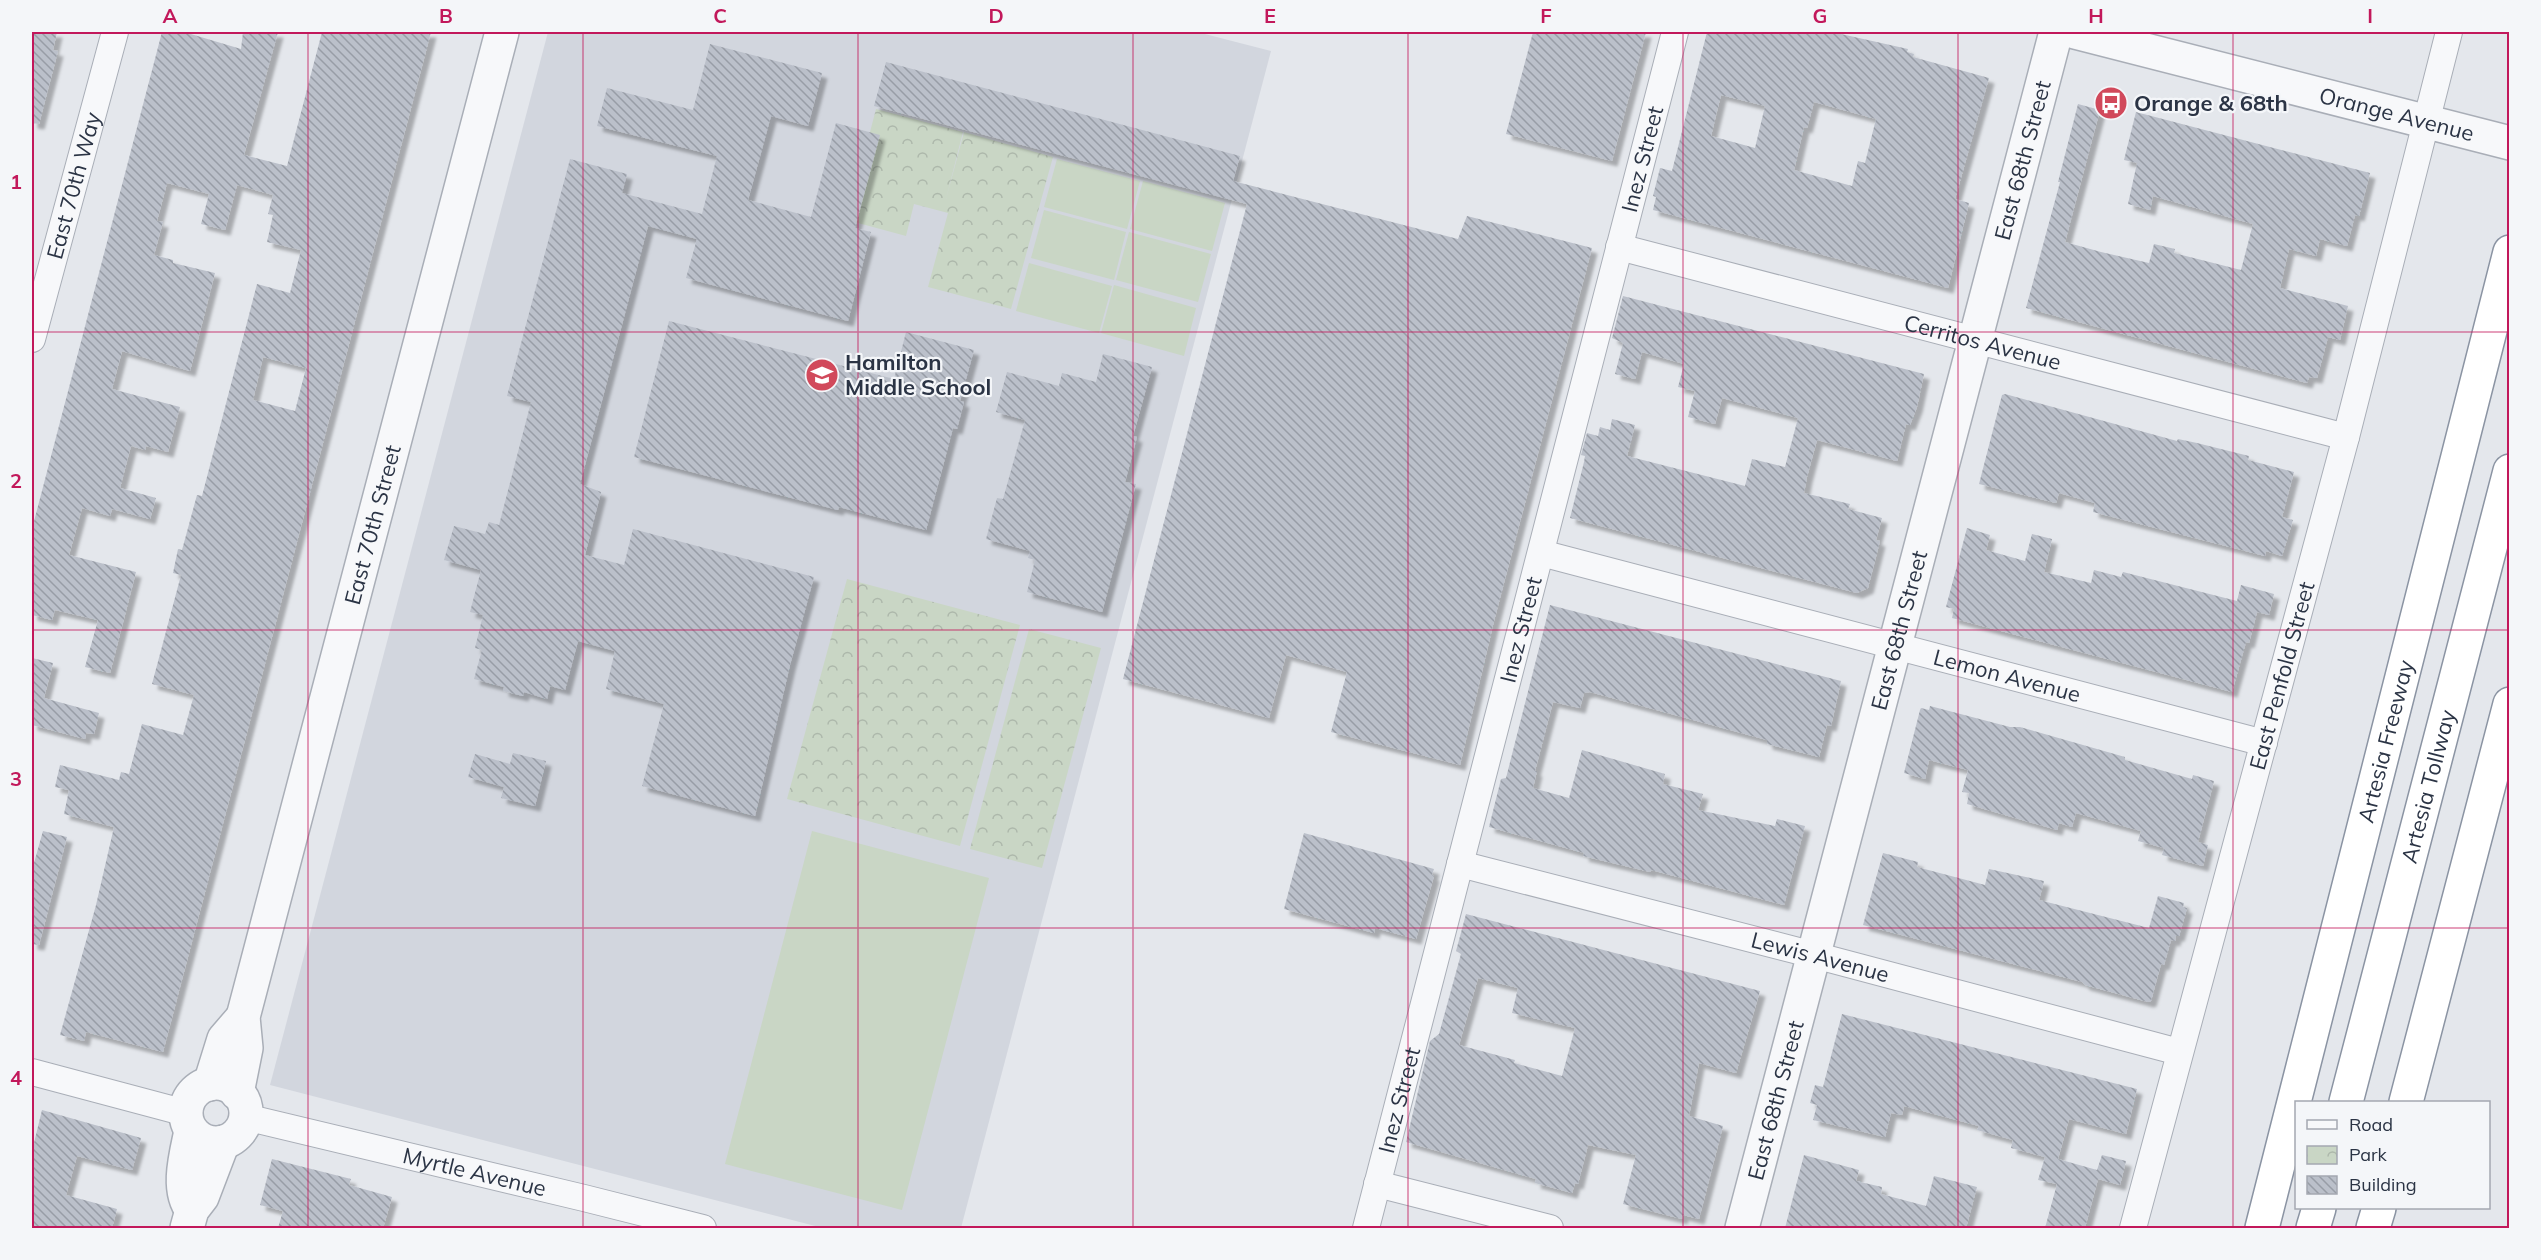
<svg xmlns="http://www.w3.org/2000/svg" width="2541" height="1260" font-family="Mulish,sans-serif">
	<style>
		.built { fill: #d2d6de }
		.grass { fill: #c9d6c5 }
		.park { fill: url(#park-crowns) }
		.building { fill: url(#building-back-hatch); fill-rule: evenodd; filter: url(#shadow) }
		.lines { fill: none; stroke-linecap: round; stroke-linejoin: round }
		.minor-casing { stroke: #a9aeb7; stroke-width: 28 }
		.tertiary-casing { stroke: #a9aeb7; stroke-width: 36 }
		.motorway-casing { stroke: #8b94a3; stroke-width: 36 }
		.minor { stroke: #f7f8fa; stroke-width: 26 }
		.tertiary { stroke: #f7f8fa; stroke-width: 33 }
		.motorway { stroke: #fff; stroke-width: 33 }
		.grid { fill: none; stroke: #c2185b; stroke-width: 1.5; stroke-opacity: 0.55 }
		.labels { text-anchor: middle; stroke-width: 4.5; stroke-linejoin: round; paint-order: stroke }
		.poi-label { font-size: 22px; font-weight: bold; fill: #2b3445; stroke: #f4f6f9; text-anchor: start }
		.street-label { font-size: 22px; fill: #2b3445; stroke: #f4f6f9 }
		.neatline { fill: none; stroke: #c2185b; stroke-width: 2 }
		.grid-label { font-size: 20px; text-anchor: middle; font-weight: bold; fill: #c2185b }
	</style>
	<defs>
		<pattern id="park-crowns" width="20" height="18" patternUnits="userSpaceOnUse" patternTransform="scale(1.5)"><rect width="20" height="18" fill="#c9d6c5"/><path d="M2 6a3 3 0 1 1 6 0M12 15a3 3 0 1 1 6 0" fill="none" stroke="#adb8ab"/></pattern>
		<pattern id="building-back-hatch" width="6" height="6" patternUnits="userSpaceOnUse" patternTransform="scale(1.5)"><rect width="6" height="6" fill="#bbc0ca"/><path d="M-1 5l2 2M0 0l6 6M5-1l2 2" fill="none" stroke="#989da6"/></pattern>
		<filter id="shadow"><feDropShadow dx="5.5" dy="5.5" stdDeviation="1.5" flood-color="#0004"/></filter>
	</defs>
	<rect width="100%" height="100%" fill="#e4e7ec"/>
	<path class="built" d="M548,32h649l74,19 -310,1177h-138l-553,-143z"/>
	<g class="grass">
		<path d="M1057,159l83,22 -13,48 -83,-22z"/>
		<path d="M1143,181l82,22 -13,48 -82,-22z"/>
		<path d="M1044,210l82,22 -12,48 -83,-22z"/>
		<path d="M1129,232l82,22 -13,48 -82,-22z"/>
		<path d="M1029,263l83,23 -13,47 -83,-22z"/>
		<path d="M1114,285l82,23 -12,48 -83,-23z"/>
		<path d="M812,831l177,47 -87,332 -177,-46z"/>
	</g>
	<g class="park">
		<path d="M876,109l87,23 -17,67 18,-67 89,25 -42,152 -83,-22 20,-74 -34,-9 -8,32 -59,-16z"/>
		<path d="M847,579l173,46 -60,221 -173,-47z"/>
		<path d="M1029,629l72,19 -59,220 -72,-19z"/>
	</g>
	<g class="building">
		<path d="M32,32h25l-4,18 5,1 -19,73 -7,-1z"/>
		<path d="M162,32h22l57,17 2,-17h35l-34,123 43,11 35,-134h109l-268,1020 -77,-20 -2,9 -24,-6 36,-130 18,-78 -50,-13 5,-24 -14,-3 5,-22 59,15 2,-8 8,2 13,-50 41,11 11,-40 -42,-11 29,-109 -8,-2 5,-24 4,1 15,-55 5,1 55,-212 33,9 11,-43 -34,-8 6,-27 -5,-1 5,-19 -36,-10 -12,45 -24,-6 8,-30 -42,-11 -10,38 6,1 -9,33 19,5v3l42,10 -25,98 -68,-20 -10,38 68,18 -12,45 -22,-6 -1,4 -14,-4 -11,42 36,10 -6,21 -38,-10 -2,7 -28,-8 -13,47 67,17 -26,101 -25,-6 13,-47 -43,-10 -3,10 -20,-5v-86zM263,357l43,11 -11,43 -42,-11z"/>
		<path d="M1533,32h113l-34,129 -106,-27z"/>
		<path d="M1707,32h125l76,17 -1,3 7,2 -1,3 76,21 -34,121 14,4 -21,85 -295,-78 3,-13 -3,-1 7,-28 12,3zM1721,95l44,11 -10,42 -44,-12zM1814,102l62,17 -11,44 -7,-2 -6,25 -58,-16 10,-43 3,1z"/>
		<path d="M710,44l112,29 -14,53 -37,-10 -23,84 63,17 25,-94 44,12 -25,93 16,4 -23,89 -162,-43 11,-39 -49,-13 -68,258 21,8 -16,63 39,10 9,-36 181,48 -24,88 -35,151 -113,-30 22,-82 -58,-15 9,-38 -37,-10 -13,49 -15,-4 -3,13 -23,-7 -1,4 -20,-5 1,-4 -30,-8 8,-29 -7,-2 8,-33 -13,-3 11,-42 -37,-10 10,-34 31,8 4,-12 10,3 32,-123 -24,-6 63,-237 57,15 -5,19 80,21 15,-58 -120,-30 10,-38 86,22z"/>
		<path d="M886,62l354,94 -7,25 225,58 9,-23 125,32 -98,373 -34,144 -129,-33 16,-60 -61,-17 -17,63 -146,-39 124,-475 -373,-98z"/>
		<path d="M2078,104l22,6 -35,132 36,10 48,11 5,-19 21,5 -1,4 67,17 12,-46 -100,-28 -3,14 -22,-6 9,-41 -13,-3 12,-48 234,61 -11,43 -4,-1 -8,31 -27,-7 -4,17 -27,-7 -9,39 68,18 -8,34 -12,-3 -11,41 -8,-1 -2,6 -281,-75 34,-126h-2z"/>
		<path d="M1623,296l301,78 -7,33 -7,18 -4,-1 -9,37 -80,-21 -10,37 -3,16 46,11 -2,5 34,9 -6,22 4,1 -12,47 -11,5 -287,-75 14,-56 1,-6 -4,-1 6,-22 11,3 2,-9 10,3 2,-11 23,6 -8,31 118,30 7,-27 33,8 13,-49 -76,-20 -7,26 -27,-7 7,-26 -17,-4 6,-23 -42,-12 -7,27 -20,-5 8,-31 -11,-5z"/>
		<path d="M669,321l225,58 12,-47 68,18 -14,51 4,1 -7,27 -4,-1 -27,102 -87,-23 -1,3 -204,-53z"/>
		<path d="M1103,354l49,13 -19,69 4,1 -12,45 11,2 -34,128 -75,-20 8,-32 -7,-2 2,-7 -44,-12 11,-41 6,1 22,-79 -29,-8 11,-40 52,14 3,-13 34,9z"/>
		<path d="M2005,394l172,47 1,-2 19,4 52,13 -1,4 46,12 -12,45 11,3 -11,36 -16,-5 -1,5 -172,-44 2,-9 -36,-10 -3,10 -77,-19 23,-89z"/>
		<path d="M1967,528l23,7 -4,15 39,11 7,-27 20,5 -8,33 47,11 3,-13 27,7 2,-5 114,29 4,-16 33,9 -5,21 -12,-3 -8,31 -3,-1 -14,50 -280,-74 2,-9 -8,-2z"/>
		<path d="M1550,605l291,76 -10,45 -4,-1 -8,32 -52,-13v-4l-177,-48 -6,1 -4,15 -27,-6 -18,69h2l-4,17 36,10 13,-48 83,24 -2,10 40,10 -5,16 77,16 2,-7 28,7 -21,79 -129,-34 -4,-1 -1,2 -67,-16 1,-3 -95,-26 12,-48 5,-1z"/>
		<path d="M32,658l21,5 -9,35 55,15 -5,21 -8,-1 -1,6 -53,-14z"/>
		<path d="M1930,706l80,21h10l105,30v3l67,19 1,-4 21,6 -16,61 10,3 -5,21 -41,-11 2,-7 -26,-7 3,-10 -65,-18 -4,14 -13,-4 -2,7 -90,-26 2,-11 -7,-1 6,-22 -39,-10 -4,19 -21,-6 16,-63 1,-2 8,2z"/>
		<path d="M513,753l33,8 -11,45 -34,-8 3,-11 -36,-10 7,-23 35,10z"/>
		<path d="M43,831l24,6 -28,108 -7,-1v-74z"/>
		<path d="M1304,833l130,36 -2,6 2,1 -18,63 -41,-11 -1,5 -90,-24z"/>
		<path d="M1883,853l35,9 -1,5 68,18 4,-16 55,12 -5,19 110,28 9,-32 26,7 -1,4 4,1 -8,28h-3l-1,5 -4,-1 -7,25 -3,-1 -10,37 -3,1 -63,-17 -3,-3 -219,-57z"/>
		<path d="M1466,914l294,77 -24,82 -37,-10 -10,53 34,10 -24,93 -16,-4 -1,4 -59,-15 13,-49 -48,-10 -10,39 -3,-1 -3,10 -37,-10 1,-4 -130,-37 24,-101 9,-7 22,-80 -5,-3zM1478,978l40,10 -6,25 63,15 -13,48 -48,-13 1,-3 -56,-15z"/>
		<path d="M1842,1014l295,75 -11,45 -57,-15 -11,40 39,11 5,-15 24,6 -6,24 -22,-6 -13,49h-40l12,-44 -19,-4 7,-23 -34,-9 2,-8 -36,-10 2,-4 -75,-20 -2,9 -11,-2 -6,24 -72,-17 4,-15 -7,-2 5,-18 8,2z"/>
		<path d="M42,1110l99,28 -9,32 -55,-14 -11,39 51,14 -5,19h-80v-77z"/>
		<path d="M1804,1155l55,15 -3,11 26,6 -1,7 45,12 8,-30 43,11 -11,41h-181z"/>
		<path d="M272,1159l79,20 -2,6 43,12 -9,31h-105l5,-17 -23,-6z"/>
	</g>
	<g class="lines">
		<g class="minor-casing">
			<g id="minor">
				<path id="s1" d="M1619,247l727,190"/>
				<path id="s2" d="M32,339l83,-307"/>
				<path id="s3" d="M1541,553l723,190"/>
				<path id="s4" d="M1460,864l354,91 365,97"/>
				<path d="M32,1072l154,41"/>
				<path id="s5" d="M245,1117l339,81 119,30"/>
				<path d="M1377,1184l173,44"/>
				<path id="s6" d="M1366,1228l309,-1196"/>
				<path id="s7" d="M2133,1228l213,-791 103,-405"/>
			</g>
		</g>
		<g class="tertiary-casing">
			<g id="tertiary">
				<path id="s8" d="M2075,32l435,111"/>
				<circle cx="216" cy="1113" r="30"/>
				<path d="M210,1084l14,-45 19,-22"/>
				<path id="s9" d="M237,1093l9,-45 -3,-31 259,-985"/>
				<path d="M191,1131c-5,24 -15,59 1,79"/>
				<path d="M187,1228l5,-18 10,-13 21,-55"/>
				<path id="s10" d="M1742,1228l314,-1196"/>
			</g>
		</g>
		<g class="motorway-casing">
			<g id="motorway">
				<path id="s11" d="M2346,1102l164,-631"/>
				<path d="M2406,1102l104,-398"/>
				<path id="s12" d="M2262,1228l248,-976"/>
				<path d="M2313,1228l6,-20"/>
				<path d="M2373,1228l6,-20"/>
			</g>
		</g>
		<use href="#minor" class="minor"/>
		<use href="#tertiary" class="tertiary"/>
		<use href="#motorway" class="motorway"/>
	</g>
	<path class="grid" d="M308,32v1196M583,32v1196M858,32v1196M1133,32v1196M1408,32v1196M1683,32v1196M1958,32v1196M2233,32v1196M32,332h2478M32,630h2478M32,928h2478"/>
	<defs>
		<g id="bus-disc" transform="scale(1.725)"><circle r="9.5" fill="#d1495b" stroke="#f4f6f9"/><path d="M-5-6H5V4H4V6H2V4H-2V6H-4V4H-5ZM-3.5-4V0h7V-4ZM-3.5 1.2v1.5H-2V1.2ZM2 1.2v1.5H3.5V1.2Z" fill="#fff"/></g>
		<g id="school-disc" transform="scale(1.725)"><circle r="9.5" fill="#d1495b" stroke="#f4f6f9"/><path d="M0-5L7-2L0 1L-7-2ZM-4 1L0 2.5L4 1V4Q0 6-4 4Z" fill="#fff"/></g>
	</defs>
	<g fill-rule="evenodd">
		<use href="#bus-disc" x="2111" y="103"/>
		<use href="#school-disc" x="822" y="375"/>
	</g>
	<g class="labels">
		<g class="poi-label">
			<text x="2134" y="111">Orange &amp; 68th</text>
			<text x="845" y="370">Hamilton<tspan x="845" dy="25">Middle School</tspan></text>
		</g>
		<g class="street-label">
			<text dy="8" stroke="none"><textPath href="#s8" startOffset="332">Orange Avenue</textPath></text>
			<text dy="8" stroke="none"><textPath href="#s6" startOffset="1104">Inez Street</textPath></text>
			<text dy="8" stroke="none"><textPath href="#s10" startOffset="1104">East 68th Street</textPath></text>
			<text dy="8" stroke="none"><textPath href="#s2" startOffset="159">East 70th Way</textPath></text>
			<text dy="8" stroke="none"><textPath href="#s1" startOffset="376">Cerritos Avenue</textPath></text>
			<text dy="8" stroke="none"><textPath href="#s9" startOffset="586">East 70th Street</textPath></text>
			<text dy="8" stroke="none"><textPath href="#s6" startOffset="618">Inez Street</textPath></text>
			<text dy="8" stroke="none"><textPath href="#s10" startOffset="618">East 68th Street</textPath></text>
			<text dy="8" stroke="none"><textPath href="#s3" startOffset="482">Lemon Avenue</textPath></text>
			<text dy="8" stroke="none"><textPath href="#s7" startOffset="572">East Penfold Street</textPath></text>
			<text dy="8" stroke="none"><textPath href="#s12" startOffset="502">Artesia Freeway</textPath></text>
			<text dy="8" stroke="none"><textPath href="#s11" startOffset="326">Artesia Tollway</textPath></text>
			<text dy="8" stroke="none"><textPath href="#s4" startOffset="372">Lewis Avenue</textPath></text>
			<text dy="8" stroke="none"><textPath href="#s10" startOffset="132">East 68th Street</textPath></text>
			<text dy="8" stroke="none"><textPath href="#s6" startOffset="132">Inez Street</textPath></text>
			<text dy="8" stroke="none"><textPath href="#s5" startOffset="236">Myrtle Avenue</textPath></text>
		</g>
	</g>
	<rect width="2541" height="1260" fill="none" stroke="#f4f6f9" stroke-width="66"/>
	<rect x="2295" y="1101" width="195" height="108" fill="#f4f6f9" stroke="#a4a8b1" stroke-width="1.5"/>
	<rect x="2307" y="1120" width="30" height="9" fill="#f7f8fa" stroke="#a4a8b1" stroke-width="1.5"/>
	<text x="2349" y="1131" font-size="18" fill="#2b3445">Road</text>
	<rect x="2307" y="1146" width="30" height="18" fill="url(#park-crowns)" stroke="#a4a8b1" stroke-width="1.5"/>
	<text x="2349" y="1161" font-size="18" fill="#2b3445">Park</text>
	<rect x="2307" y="1176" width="30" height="18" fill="url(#building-back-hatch)" stroke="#a4a8b1" stroke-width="1.5"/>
	<text x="2349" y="1191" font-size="18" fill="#2b3445">Building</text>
	<rect x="33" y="33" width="2475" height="1194" class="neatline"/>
	<g class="grid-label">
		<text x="170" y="23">A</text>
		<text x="446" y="23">B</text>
		<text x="720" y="23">C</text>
		<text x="996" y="23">D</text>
		<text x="1270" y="23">E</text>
		<text x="1546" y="23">F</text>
		<text x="1820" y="23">G</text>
		<text x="2096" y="23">H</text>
		<text x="2370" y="23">I</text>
		<text x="16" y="189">1</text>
		<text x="16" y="488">2</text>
		<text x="16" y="786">3</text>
		<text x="16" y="1085">4</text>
	</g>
</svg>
